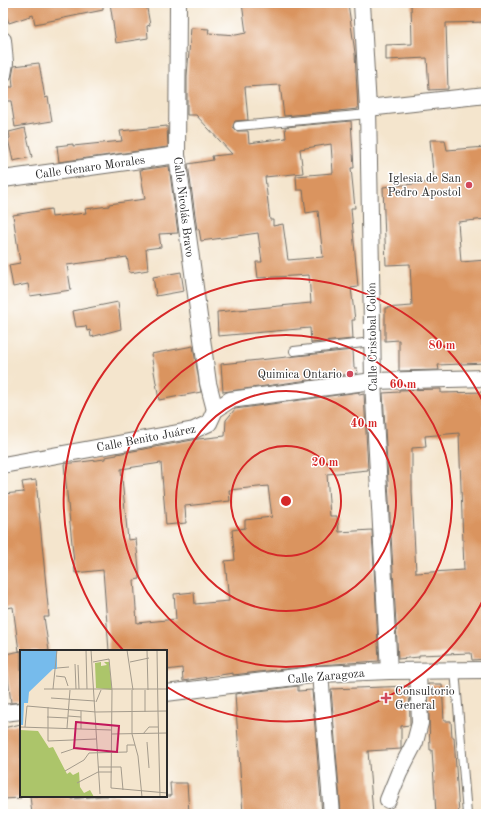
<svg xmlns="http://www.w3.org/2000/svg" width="489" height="817" font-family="'Old Standard TT',serif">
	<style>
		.building { fill: #da945f; fill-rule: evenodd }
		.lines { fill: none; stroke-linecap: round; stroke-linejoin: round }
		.lane-casing { stroke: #716c64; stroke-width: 10 }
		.street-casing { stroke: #716c64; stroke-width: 18 }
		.lane { stroke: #fff; stroke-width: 8 }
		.street { stroke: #fff; stroke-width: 16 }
		.ring { fill: none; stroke: #d62828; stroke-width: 2 }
		.poi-dot { fill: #d1495b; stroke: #fff; stroke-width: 1.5 }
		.labels { text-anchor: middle; stroke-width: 3; stroke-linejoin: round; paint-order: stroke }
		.street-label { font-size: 12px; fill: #2b2b2b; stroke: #fff }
		.poi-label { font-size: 12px; fill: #2b2b2b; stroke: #fff; text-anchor: end }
		.inset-road { fill: none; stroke: #a49b8c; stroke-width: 1 }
		.view { fill: #c2185b; fill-opacity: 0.15; stroke: #c2185b; stroke-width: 2 }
		.inset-edge { fill: none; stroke: #2b2b2b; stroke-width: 2 }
		.centre { fill: #d62828; stroke: #fff; stroke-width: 2 }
		.ring-label { font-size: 12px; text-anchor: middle; font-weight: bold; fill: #d62828; stroke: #fff; stroke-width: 3; stroke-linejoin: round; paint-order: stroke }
	</style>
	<rect width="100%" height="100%" fill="#fff"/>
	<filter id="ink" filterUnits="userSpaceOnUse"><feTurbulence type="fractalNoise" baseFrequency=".025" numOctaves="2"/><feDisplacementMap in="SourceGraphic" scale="8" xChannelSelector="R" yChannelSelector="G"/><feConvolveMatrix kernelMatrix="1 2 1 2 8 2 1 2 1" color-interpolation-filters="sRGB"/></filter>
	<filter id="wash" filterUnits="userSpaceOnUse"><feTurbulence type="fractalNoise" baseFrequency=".012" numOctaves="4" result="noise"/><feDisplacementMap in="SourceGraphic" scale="16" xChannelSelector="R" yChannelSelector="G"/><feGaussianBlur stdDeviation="0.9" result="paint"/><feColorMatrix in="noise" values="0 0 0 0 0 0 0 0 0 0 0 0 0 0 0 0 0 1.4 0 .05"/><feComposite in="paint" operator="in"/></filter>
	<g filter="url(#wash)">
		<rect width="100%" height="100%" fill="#f4e5cd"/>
		<g id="blocks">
			<g class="building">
				<path d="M3,3h100v7l-68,14 -2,-9 -24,8 -6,-15z"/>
				<path d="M110,3h36l4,22 -3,1 1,12 -32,5z"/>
				<path d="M242,3h106l7,50 3,56 -74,7 -4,-31 -35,2 3,33 -13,1 -2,5 3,5h12l1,12 37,-5 -1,-11 66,-6 3,47h-3l4,40h-4l7,79 -7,1 4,32h-3l1,19 -42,4 -1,-15 -92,8 -1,-24 94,-9 -2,-28 -51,3 -2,-16h6l-4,-29 -57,8 -2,-12 -2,1 -9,-66 25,-4 -1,-4 20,-2 -36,-39h-9v-39l4,-48 18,1 -1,4 28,2 10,-2zM331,144l2,29 -37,3 1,14h6l3,23 12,-2 5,46 -35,3 -5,-36 -10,2v-6h-3l-5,-43 38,-4 -3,-24z"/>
				<path d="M411,3h75v19l-40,1 2,66 -19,1 -2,-32 -41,2v-15l26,-1z"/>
				<path d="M39,63l6,35 3,-1 4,24 -37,6 -4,-26h-5l-1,-14h8l-1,-10 2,-11z"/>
				<path d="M167,126l1,21 -109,15 -2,-16 16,-2v2l49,-5 -2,-10z"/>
				<path d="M25,128l7,29 -19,4 -5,-22 2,-1 -1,-6z"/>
				<path d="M430,140h15l2,10 39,-3v72l-28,3 3,40 25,-2v42h-2l-2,43h4v18l-48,2 1,5 -40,1v-31l-14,1v-33l27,-2 -2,-42 -24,1 -3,-78 51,-5z"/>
				<path d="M169,166l9,67 -19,1 2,13 -15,2 2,21 -18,3 -3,-16 -60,8 4,25 -41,6 -2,-12 -15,3 -4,-22 11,-2 -7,-48 38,-6 1,8 34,-4 -1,-4 24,-3v-2l36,-5 -5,-29z"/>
				<path d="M181,272l3,19 -28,5 -3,-19z"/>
				<path d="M118,302l3,27 -30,8 -1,-7 -3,1 -1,-5 -10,1 -3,-16z"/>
				<path d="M193,346l8,46 -42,8 -8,-46z"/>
				<path d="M353,350l1,18h3l1,5 -135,19 -2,-28z"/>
				<path d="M441,389v4l42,-1 3,105v162l-14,1 -1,-7 -52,2v2l-21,2 -15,-266 16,-1v-2zM459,433l5,137 -48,3 -4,-82v-43l14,-1 -1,-11z"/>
				<path d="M359,392v3l5,-1 4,76 -41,4 3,42h7l2,16 33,-2 7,131 -60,4 -86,10v-2l-50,8 -1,-13 -16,2v-19h-57l-6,-81 -28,3 -11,-109 41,-5v-2l12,-2v-1l81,-15 27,-3 1,-16 9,-11zM161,463l5,62 20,-2 -1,-17 45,-5 -1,-11 39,-4 4,31 -27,3v8l-13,2 3,30 -10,1 4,40 -34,3 -1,-12 -20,2 2,25 -39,4 -3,-43 6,-1 -4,-40 -8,1 -7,-71z"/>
				<path d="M36,480l13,137h-5l5,34h-30l-6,-44 -8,1 -2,-20v-94l21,-2 -2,-10z"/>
				<path d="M21,651v51l-10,1 -6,-49z"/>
				<path d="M428,684h14l2,37h7l1,16h2l5,77h-23l-4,-64h-2z"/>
				<path d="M298,686v5l14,-1 10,124h-47v-2l-32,2 -8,-120z"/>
				<path d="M409,686l1,36v3l-9,1v23l-33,2 5,63h-32l-10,-125z"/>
				<path d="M21,724v74l-18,1v-71z"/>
				<path d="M170,783h17l2,30 -157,1 -2,-18h42v3l30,-3h69z"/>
			</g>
		</g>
	</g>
	<g filter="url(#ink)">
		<use href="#blocks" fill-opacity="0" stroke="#716c64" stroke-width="1"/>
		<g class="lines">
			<g class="lane-casing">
				<g id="lane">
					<path d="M238,126l130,-12"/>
					<path d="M294,351l78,-9"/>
					<path d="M455,670l12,144"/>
				</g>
			</g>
			<g class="street-casing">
				<g id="street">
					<path d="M178,3l-1,152 31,228 7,27"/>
					<path d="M362,3l6,105 5,273 16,290"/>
					<path d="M3,40l2,23 -2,12"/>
					<path d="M368,108l118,-13"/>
					<path d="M3,179l174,-24"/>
					<path d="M3,465l191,-35 15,-7 6,-13 15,-10 143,-19 113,-3"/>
					<path d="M320,674l12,140"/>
					<path d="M166,693l154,-19 69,-3 97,-1"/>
					<path d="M3,713l18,-2"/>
					<path d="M388,800l11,-27 16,-31 5,-19 -2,-52"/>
				</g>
			</g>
			<use href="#lane" class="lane"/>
			<use href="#street" class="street"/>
		</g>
	</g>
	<g class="ring">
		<circle cx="286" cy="501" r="55"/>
		<circle cx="286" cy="501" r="110"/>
		<circle cx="286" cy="501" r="166"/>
		<path d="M485 596A221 221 0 0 1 167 687M123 650A221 221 0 1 1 485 406"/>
	</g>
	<g class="poi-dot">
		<circle cx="469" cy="185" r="4"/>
		<circle cx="350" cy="374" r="4"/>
		<path d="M384 692h4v4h4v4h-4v4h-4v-4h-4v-4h4z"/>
	</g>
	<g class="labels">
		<g class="street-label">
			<text transform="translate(90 167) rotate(-8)" y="4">Calle Genaro Morales</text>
			<text transform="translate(184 207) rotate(83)" y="4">Calle Nicolás Bravo</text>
			<text transform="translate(372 337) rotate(-91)" y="4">Calle Cristobal Colón</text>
			<text transform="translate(146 438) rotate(-11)" y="4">Calle Benito Juárez</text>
			<text transform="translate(326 676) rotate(-5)" y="4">Calle Zaragoza</text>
		</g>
		<g class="poi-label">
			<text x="461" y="182">Iglesia de San<tspan x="461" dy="14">Pedro Apostol</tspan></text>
			<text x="342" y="378">Quimica Ontario</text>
			<text x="395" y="695" text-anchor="start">Consultorio<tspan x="395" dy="14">General</tspan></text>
		</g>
	</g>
	<g transform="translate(20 650)">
		<rect width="147" height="147" fill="#f4e5cd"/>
		<path d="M81,12v4l6,-1 -3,-3h5l3,28 -16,-2 -1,-25zM0,80l18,1 11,17 4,-1 14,27 3,-2 3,3 6,-3 1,15 4,6 6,-3 4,7h-74z" fill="#acc56a"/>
		<path d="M0,0h37v19h-4l-24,23 -1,11h-4l-1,22h-3z" fill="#76bbec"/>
		<path class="inset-road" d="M66,0l1,39M71,0l9,144M107,0l6,40M127,0l1,40M137,0l1,62M73,12l16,-3 3,31 -1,98 56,5M110,12l19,-4M55,14l1,25M58,15l1,24M37,18l12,-1M36,26l9,1 3,9M24,39h123M33,39l4,-39M112,40v44l6,22 4,41M31,48l44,3M76,52l5,-12M28,57v34l48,-2M125,62v-22M138,62l2,85M48,66l13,1M27,67l21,1M0,77l91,3M5,77l2,-21 69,6 71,-1M47,78l3,-38M61,79v-18M91,84l56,-1M123,84l6,-7h9M127,92l2,26M41,103l15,-5 10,1M78,117h23l2,23M45,121l19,-11 5,-7 38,-1v-7h8M57,133l21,-11h14"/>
		<path class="view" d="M56,72l43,4 -2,26 -43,-4z"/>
		<rect width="147" height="147" class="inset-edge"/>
	</g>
	<circle cx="286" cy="501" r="6" class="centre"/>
	<g class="ring-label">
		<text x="442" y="349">80 m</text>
		<text x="403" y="388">60 m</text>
		<text x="364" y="427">40 m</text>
		<text x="325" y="466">20 m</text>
	</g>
	<rect width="489" height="817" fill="none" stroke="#fff" stroke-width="16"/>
</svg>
